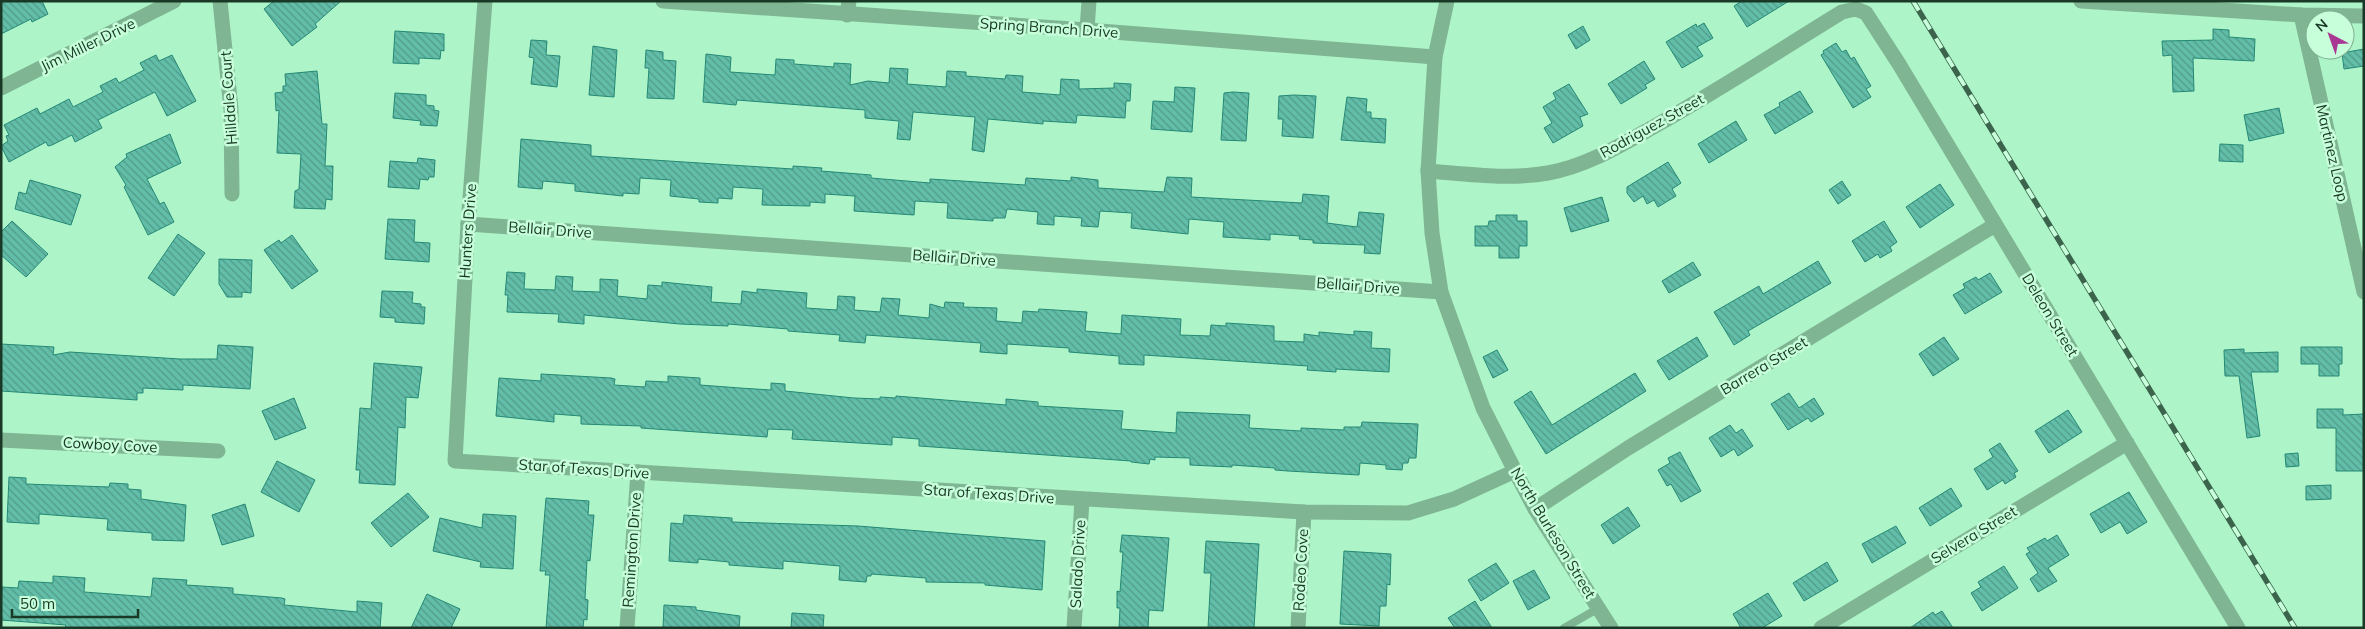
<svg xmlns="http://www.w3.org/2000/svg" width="2365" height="629" font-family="Mulish,sans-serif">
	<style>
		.building { fill: url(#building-back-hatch); stroke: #258875 }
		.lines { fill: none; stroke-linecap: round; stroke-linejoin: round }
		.service { stroke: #7fb593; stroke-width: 8 }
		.minor { stroke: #7fb593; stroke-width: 15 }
		.tertiary { stroke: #7fb593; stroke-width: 15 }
		.rail-casing { stroke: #3c644c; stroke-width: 5.5 }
		.rail { stroke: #c6ffda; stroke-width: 4; stroke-dasharray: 11; stroke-linecap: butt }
		.labels { text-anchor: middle; stroke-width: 5; stroke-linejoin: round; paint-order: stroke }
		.street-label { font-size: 15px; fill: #1a3826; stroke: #c6ffda }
	</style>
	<defs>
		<pattern id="building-back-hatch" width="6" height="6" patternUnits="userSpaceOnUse" patternTransform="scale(1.25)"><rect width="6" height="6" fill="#62bea8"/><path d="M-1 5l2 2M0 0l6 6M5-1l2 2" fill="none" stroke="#509b89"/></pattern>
	</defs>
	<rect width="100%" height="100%" fill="#adf5c8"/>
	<g class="building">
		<path d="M1,1h41l6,13 -16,8 -1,-3 -30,15z"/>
		<path d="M274,1h67l-26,23 2,3 -25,19 -28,-37z"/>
		<path d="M1742,1h47l-42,26 -13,-21z"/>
		<path d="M1704,23l9,15 -16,9 6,9 -21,12 -16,-26 30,-18 1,3z"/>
		<path d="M1583,26l7,14 -14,9 -8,-14z"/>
		<path d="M2213,29l16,1v7l26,2 -1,22 -61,-3 1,33 -21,1 -1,-37 -9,1 -1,-15 51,-1z"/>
		<path d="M395,31l49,3v17l-3,-1 -1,9 -21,-1v6l-26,-1z"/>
		<path d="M531,40l16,1 -1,14 14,1 -3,31 -26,-3 3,-26 -5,-1z"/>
		<path d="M1836,43l6,9 4,-2 5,9 3,-2 17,29 -5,3 5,8 -18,11 -32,-53 3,-2 -1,-2z"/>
		<path d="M593,46l24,4 -3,47 -25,-2z"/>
		<path d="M2364,49v17l-20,3 -2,-16z"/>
		<path d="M646,50l17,2v8l13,1 -2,38 -27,-1 2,-30h-4z"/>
		<path d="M706,54l25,3 -1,15 45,3 1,-16 18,1v4l40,3v-4l17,1 -1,21 18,-4 21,2 1,-15 18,1 -1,15 39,3 1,-16 19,1v4l39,3 1,-4 17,1 -1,16 38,3 1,-16 18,1v9l35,-1v-5l17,1 -1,17h-4l-1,17 -48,-3 -1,8 -33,-2v3l-55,-5 -4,33 -12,-2 3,-33 -62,-5 -3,28 -13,-1 2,-18 -34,-3v-8l-128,-10 -1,5 -33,-3z"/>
		<path d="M156,55l3,6 13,-6 24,46 -29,15 -12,-24 -57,28 4,8 -27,14 -3,-7 -20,10 -4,1 -2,-4 -37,20 -8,-16 7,-5 -2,-5 3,-1 -5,-10 33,-17 3,6 29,-15 4,8 30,-15 -3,-6 16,-8 3,5 25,-13 -4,-7z"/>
		<path d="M1644,61l11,18 -10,6 2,3 -26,16 -13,-20z"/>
		<path d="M317,71l5,53h5l-2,42h8l-1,34 -6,-1 -1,10 -31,-1 1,-17 4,-2 2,-35 -24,-1 2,-43 -3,1 -1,-18 8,-1v-6h3l-1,-12z"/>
		<path d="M1569,84l19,30 -8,3 3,9 -30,17 -9,-15 8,-5 -9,-16 13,-8 -3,-6z"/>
		<path d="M1175,87l20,1 -3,44 -41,-3 2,-28 21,1z"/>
		<path d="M1800,91l13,21 -38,22 -11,-19 16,-9 -1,-3z"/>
		<path d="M1233,92l16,1 -3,48 -25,-1 3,-47z"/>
		<path d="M395,93l31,2v10l8,1v4l5,1 -2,15 -17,-1 1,-4 -28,-3z"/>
		<path d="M1294,95l22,1 -3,42 -31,-2 1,-17h-5l1,-23z"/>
		<path d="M1347,97l20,2 -1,13h5v6l15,1 -1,24 -44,-3z"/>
		<path d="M2279,108l5,25 -35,8 -5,-26z"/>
		<path d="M1736,121l11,19 -38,23 -11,-19z"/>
		<path d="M170,134l11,29 -34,16 13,25 4,-2 10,20 -26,13 -24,-48 2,-2 -11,-18 12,-10 -1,-3z"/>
		<path d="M521,139l70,6v11l202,13v-3l29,2 -1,3 50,4v3l59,5v-4l95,6 1,-7 45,3v-4l27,3v8l66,4 3,-15 25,1 -1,19 111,6 1,-9 26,2 -2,27 30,4 2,-15 25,2 -4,40 -16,-1 1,-8 -52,-2v-3l-14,-1 1,-3 -30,-2v6l-47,-3 1,-15 -35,-3 -1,15 -57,-6 1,-15 -32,-2 -2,16 -17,-1 1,-8 -28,-2v9l-17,-1 1,-12 -31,-3 -2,9h-12v3l-46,-3 1,-15 -33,-2 -1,14 -60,-4 1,-15 -30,-2v9l-15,-1v4l-48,-1 1,-16 -30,-2 -1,12 -14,-1v5l-19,-1v-3l-29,-3 1,-16 -31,-2 -1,16 -16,-1v3l-48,-5v-7l-32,-3 -1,8 -24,-2z"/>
		<path d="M2220,144l23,1v17l-24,-1z"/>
		<path d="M418,158l17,2 -1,17h-5l-1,3 -8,-1 -1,10 -31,-2 2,-26 27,2z"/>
		<path d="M1668,162l13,21 -9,6 4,7 -18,11 -4,-7 -7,4 -4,-8 -9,6 -7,-9v-6z"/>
		<path d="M30,180l51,15 -10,30 -56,-16 4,-17 7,2z"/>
		<path d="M1842,181l9,14 -13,9 -9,-14z"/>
		<path d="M1940,184l14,21 -34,23 -14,-21z"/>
		<path d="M1602,197l7,24 -38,11 -7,-24z"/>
		<path d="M1496,215h21v6h10v25h-8v12h-20v-12h-24v-20h13l1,-5h7z"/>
		<path d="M388,219l27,1 -1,22 16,1 -1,19 -44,-3z"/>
		<path d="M12,221l36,33 -22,23 -25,-22v-23z"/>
		<path d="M1884,221l13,21 -7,5 2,4 -12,7 -2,-4 -13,8 -13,-21z"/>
		<path d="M178,234l27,19 -31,43 -26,-18z"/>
		<path d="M292,235l26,36 -26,18 -28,-39 15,-10 2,3z"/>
		<path d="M219,259l33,1 -1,33 -9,-1v5h-15l-8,-13z"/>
		<path d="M1818,261l13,22 -83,48 2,4 -16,10 -20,-33 45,-26 4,8z"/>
		<path d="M1693,262l8,13 -32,18 -7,-12z"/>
		<path d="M507,272l18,1 -1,16 31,1 1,-14 17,1 -1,14 28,1v-13l18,1 -1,16 30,3 1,-14 14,1v-4l50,5 -1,15 30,2 1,-13 15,2v-4l50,4 -1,15 31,2 1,-14 17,1 -1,13 26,2 2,-14 18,1 -2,16 31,3 1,-14 14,4 1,-6 19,1 -1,4 34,1 -1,13 26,2 1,-12 15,1 1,-3 48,3 -2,19 36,3 1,-19 59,4 -1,16 30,1 1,-11 15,1v-3l48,3v15l30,1v-8l15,2v-4l35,3v-4l18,1 -1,16 19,1 -1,23 -53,-3v3l-29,-2 1,-4 -164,-11v10l-25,-1v-8l-50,-4v-4l-62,-4v10l-27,-2 1,-9 -115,-8 -1,8 -26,-2 1,-6 -52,-4v-2l-60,-5v2l-48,-2 -96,-9v9l-26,-2 1,-8 -52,-2 1,-17h-3z"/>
		<path d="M1990,273l12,19 -37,22 -12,-19 12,-7 -2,-4 13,-7 2,3z"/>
		<path d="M382,291l31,1 -1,11 9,1v3h4l-1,17 -29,-2v-4l-15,-1z"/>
		<path d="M1697,337l11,19 -39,24 -12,-19z"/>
		<path d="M1944,337l15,22 -26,17 -14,-22z"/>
		<path d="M1,344l53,3 -1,8 17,-3 110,7h37l1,-14 35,2 -3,42 -67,-4v5l-40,-2v5h-6v7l-136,-9z"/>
		<path d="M2301,347h41v17h-3v12h-20v-12h-18z"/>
		<path d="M2244,349v4l34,-1v20h-27l9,64 -13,2 -8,-62h-14l-1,-26z"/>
		<path d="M1497,350l11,20 -15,8 -10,-21z"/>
		<path d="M374,363l48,4 -4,31 -12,-1 -1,31 -7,-1 -3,58 -36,-2 1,-13h-4l4,-62 11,1z"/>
		<path d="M1635,373l11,18 -100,63 -32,-52 17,-11 21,34z"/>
		<path d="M541,374l70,4 4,1 -1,6 31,2 1,-6 22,1v-6l32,2v7l40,3 31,2v-7l14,1v7l69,7 26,1v-2l16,1v-2l110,9v-6l32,3v4l85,5 -2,18 55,4 1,-21 73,3 -1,13 52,3v-3l43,2v-3h17l1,-5 56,2 -2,34h-7l-1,5h-5l-1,7 -16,-1v-4l-26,-2 -1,12 -71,-4 -13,-1v-2l-43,-3v2l-42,-2v-7l-35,-1v3l-5,-1 -1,5 -18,-2v-1l-212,-15v-7l-27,-2v8l-100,-6 1,-9 -25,-1 -1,8 -126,-9v-2l-60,-2v-8l-27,-2v8l-58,-6 3,-38 42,3z"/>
		<path d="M1789,393l10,15 15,-10 10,16 -13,8 -3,-4 -20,12 -17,-26z"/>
		<path d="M294,398l12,30 -31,12 -13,-29z"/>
		<path d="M2317,409h26v6l21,-1v57h-28v-43h-19z"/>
		<path d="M2068,410l14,22 -33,21 -14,-22z"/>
		<path d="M1730,425l6,8 6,-4 11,17 -15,10 -4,-7 -13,8 -12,-19z"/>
		<path d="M2000,443l18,28 -4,2 2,4 -11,7 -2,-4 -16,10 -13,-21 19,-12 -4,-7z"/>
		<path d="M1680,452l21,39 -20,11 -10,-18 -4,2 -9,-16 12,-7 -2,-5z"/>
		<path d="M2298,453l1,13 -13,1 -1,-13z"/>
		<path d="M277,461l38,19 -16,32 -38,-20z"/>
		<path d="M9,477l17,1v6l83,3 1,-4 18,1v5l13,1v9l45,6 -2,36 -32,-1v-7l-45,-3 1,-11 -69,-5v10l-32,-2z"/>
		<path d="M2331,485v14l-25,1v-14z"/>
		<path d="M1951,488l11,18 -32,20 -11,-18z"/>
		<path d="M2129,492l18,30 -20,12 -7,-12 -19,11 -11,-19z"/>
		<path d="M408,493l21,24 -38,30 -20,-24z"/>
		<path d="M546,498l43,3 -1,14h6l-4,46 -3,-1 -2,39 3,1 -1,20 -3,-1 -1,9h-37l4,-53h-5l1,-4h-6z"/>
		<path d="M245,504l9,32 -32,9 -10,-30z"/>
		<path d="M1628,507l12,19 -27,18 -12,-19z"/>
		<path d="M483,514l33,2 -3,53 -33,-2 1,-5 -48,-11 7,-33 42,10z"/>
		<path d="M684,515l48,3v4l126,4 187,15 -3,49 -57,-5v-2l-59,-1v-4l-55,-4v2h-4l-1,6 -27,-2 1,-14 -57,-5v8l-54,-4v-3l-31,-3v4l-29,-2 2,-38 12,1z"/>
		<path d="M1896,526l10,17 -34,20 -10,-19z"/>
		<path d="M1122,535l47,3 -6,73 -14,-1 -1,18h-29l1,-20h-3v-17l3,1 3,-40h-3z"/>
		<path d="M2057,535l12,20 -21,13 9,13 -19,11 -8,-13 8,-6 -12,-19 4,-2 -3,-4 18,-10 2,3z"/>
		<path d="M1206,541l53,3 -5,84h-46l3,-55h-7z"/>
		<path d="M1344,551l47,3 -1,31 -3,-1 -1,22h-6l-1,20 -39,-2z"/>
		<path d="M1827,562l11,19 -34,20 -11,-18z"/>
		<path d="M1496,563l13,20 -28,18 -13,-21z"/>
		<path d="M2004,566l14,22 -36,23 -11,-18 10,-6 -3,-5z"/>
		<path d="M1534,570l16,28 -22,12 -15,-29z"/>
		<path d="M53,576l32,2 -1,14 67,5 2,-19 34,2 -1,5 47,3v6l49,4 3,1 -1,6 73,7v-11l25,2 -2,25 -262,-2v2h-53l1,-3 -65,-5 1,-33 16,1 1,-7 34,2z"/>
		<path d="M1768,593l14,23 -20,12h-21l-8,-14z"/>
		<path d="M427,594l33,15 -9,19h-40z"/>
		<path d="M1475,601l17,27h-37l-7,-10z"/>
		<path d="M664,605l32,2v3l44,6 -1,12h-76z"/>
		<path d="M1942,611l11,17h-43l23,-16 2,3z"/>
		<path d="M792,613l32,2 -1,13h-32z"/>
	</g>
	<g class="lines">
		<path class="service" d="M1564,628l35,-20"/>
		<g class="minor">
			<path d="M220,1l11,108 1,85"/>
			<path d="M485,1l-17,223 -13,237 849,51 104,1 46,-14 61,-28"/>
			<path d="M2081,1l220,14 63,1"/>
			<path d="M847,15l2,-14"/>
			<path d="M2301,15l63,277"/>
			<path d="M1087,30l2,-29"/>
			<path d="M1,88l173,-87"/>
			<path d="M1428,171c39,3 81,9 120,2 39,-7 73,-28 107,-47 64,-36 125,-76 187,-114l14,-3 10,4 33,51 339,564"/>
			<path d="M468,224l973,68"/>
			<path d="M1,440l217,11"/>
			<path d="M1535,509l93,-61 367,-223"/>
			<path d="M627,628l11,-156"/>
			<path d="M1074,628l8,-128"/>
			<path d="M1298,628l6,-116"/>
			<path d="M1821,628l306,-185"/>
		</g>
		<g class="tertiary">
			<path d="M663,1l424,29 348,27"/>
			<path d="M1447,1l-12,56 -7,114 4,62 9,59 42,116 32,63 20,38 76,119"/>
		</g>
		<g class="rail-casing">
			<path id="rail" d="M1913,1l382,627"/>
		</g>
		<use href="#rail" class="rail"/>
	</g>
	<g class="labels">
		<g class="street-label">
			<text transform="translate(1049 28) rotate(4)" y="5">Spring Branch Drive</text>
			<text transform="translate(88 45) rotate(-26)" y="5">Jim Miller Drive</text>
			<text transform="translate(229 98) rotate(-94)" y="5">Hilldale Court</text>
			<text transform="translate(1652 126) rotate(-29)" y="5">Rodriguez Street</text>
			<text transform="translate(2332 153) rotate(77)" y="5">Martinez Loop</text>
			<text transform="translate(550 230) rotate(4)" y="5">Bellair Drive</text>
			<text transform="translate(468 231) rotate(-86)" y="5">Hunters Drive</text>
			<text transform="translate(954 258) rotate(4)" y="5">Bellair Drive</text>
			<text transform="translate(1358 286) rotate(4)" y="5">Bellair Drive</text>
			<text transform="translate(2050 315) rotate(59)" y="5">Deleon Street</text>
			<text transform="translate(1764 366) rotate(-31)" y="5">Barrera Street</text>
			<text transform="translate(110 445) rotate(3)" y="5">Cowboy Cove</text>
			<text transform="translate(584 469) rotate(4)" y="5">Star of Texas Drive</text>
			<text transform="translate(989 494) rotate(4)" y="5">Star of Texas Drive</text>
			<text transform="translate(1553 533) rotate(59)" y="5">North Burleson Street</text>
			<text transform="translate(1974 535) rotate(-31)" y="5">Selvera Street</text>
			<text transform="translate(632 550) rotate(-86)" y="5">Remington Drive</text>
			<text transform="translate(1078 564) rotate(-87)" y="5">Salado Drive</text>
			<text transform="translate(1301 570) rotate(-87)" y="5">Rodeo Cove</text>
		</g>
	</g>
	<rect width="2365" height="629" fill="none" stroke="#1a3826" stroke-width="5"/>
	<g transform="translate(2330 35) rotate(319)"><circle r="24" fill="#c6ffda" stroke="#81af92"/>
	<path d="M0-4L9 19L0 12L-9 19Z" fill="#a93893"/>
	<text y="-8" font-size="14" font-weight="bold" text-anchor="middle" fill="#1a3826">N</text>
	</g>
	<path d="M12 609v8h126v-8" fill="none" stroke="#1a3826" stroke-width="2.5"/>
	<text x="20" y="609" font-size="15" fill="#1a3826" stroke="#c6ffda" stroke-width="4" paint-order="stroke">50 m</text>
</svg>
